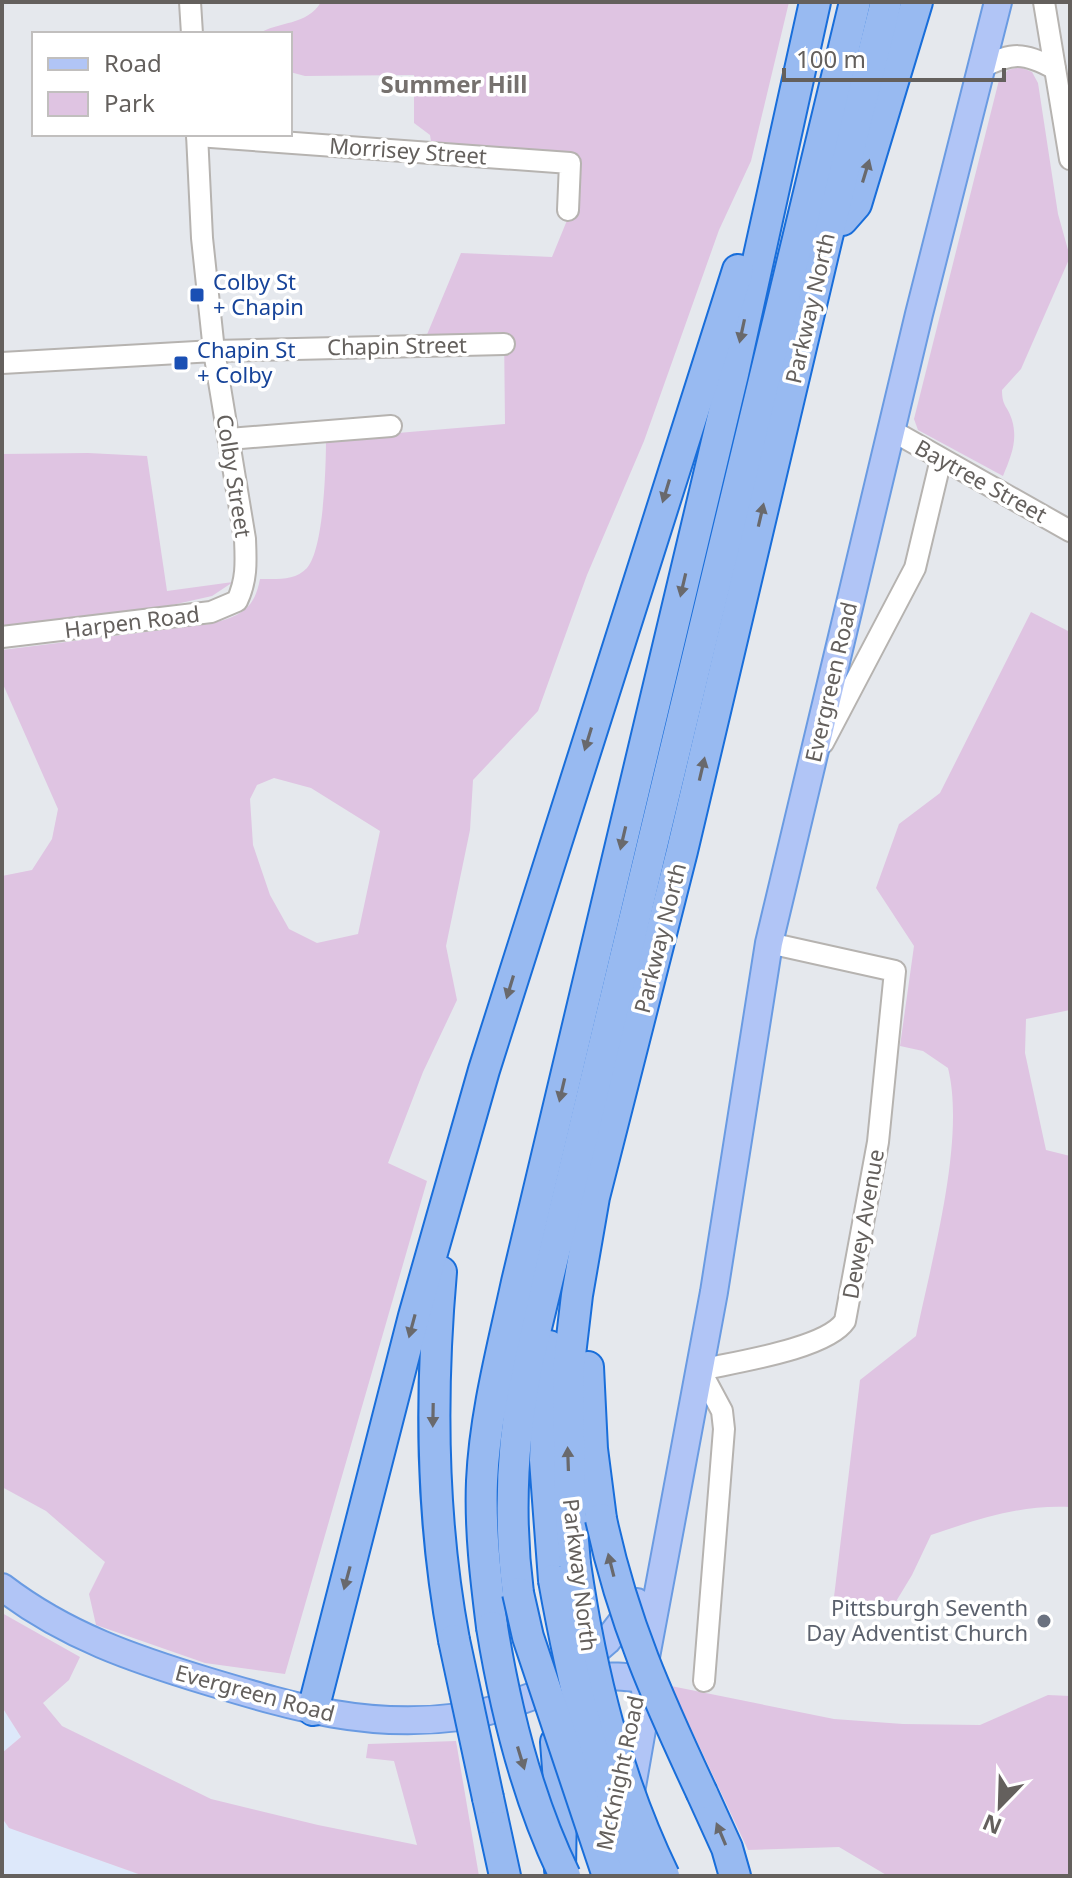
<svg xmlns="http://www.w3.org/2000/svg" width="1072" height="1878" font-family="'Noto Sans',sans-serif">
	<style>
		.commercial { fill: #dde8fa }
		.green { fill: #dfc4e2; fill-rule: evenodd }
		.lines { fill: none; stroke-linecap: round; stroke-linejoin: round }
		.minor-casing { stroke: #b6b3b0; stroke-width: 24 }
		.major-casing { stroke: #6a9be2; stroke-width: 30 }
		.highway-casing { stroke: #196eda; stroke-width: 34 }
		.minor { stroke: #fff; stroke-width: 20 }
		.major { stroke: #b1c5f6; stroke-width: 26 }
		.highway { stroke: #98baf1; stroke-width: 30 }
		.highway-bridge-casing { stroke: #196eda; stroke-width: 34; stroke-linecap: butt }
		.highway-bridge { stroke: #98baf1; stroke-width: 30 }
		.oneway { fill: #69696c }
		.transit-dot { fill: #1a4fb4; stroke: #fff; stroke-width: 3 }
		.worship-dot { fill: #6b7280; stroke: #fff; stroke-width: 3 }
		.labels { text-anchor: middle; stroke-width: 7; stroke-linejoin: round; paint-order: stroke }
		.street-label { font-size: 22px; fill: #64605d; stroke: #fff }
		.transit-label { font-size: 22px; fill: #164399; stroke: #fff; text-anchor: start }
		.worship-label { font-size: 22px; fill: #5b616d; stroke: #fff; text-anchor: end }
		.neighbourhood-label { font-size: 24px; font-weight: bold; fill: #76716e; stroke: #fff }
	</style>
	<rect width="100%" height="100%" fill="#e5e8ed"/>
	<g class="commercial">
		<path d="M2,1707l19,30 -19,16z"/>
		<path d="M2,1818l8,10 134,48h-142z"/>
	</g>
	<g class="green">
		<path d="M321,2h468l-38,159 -32,69 -75,211 -57,134 -49,136 -65,69 -3,50 -24,116 11,54 -34,72 -35,91 39,18 -142,493 -80,-11 -109,-38 -7,-31 16,-32 -59,-51 -44,-24v-611l30,-6 20,-31 6,-30 -56,-127v-32l208,-26c29,-8 44,-13 50,-45 16,0 35,2 47,-11 17,-19 19,-102 19,-129l179,-15 -1,-92 -78,5 35,-84 91,4 18,-44 -6,-59 -133,-13 -1,-6 -16,-12v-48l-109,1 -15,-4v-38h-32c20,-13 49,-8 63,-32zM274,778l37,10 69,43 -22,103 -41,9 -28,-14 -19,-34 -17,-50 -3,-46 7,-14z"/>
		<path d="M1020,67l12,5 6,11 20,131 12,43 -49,112 -19,21c0,17 6,16 10,30 6,21 -1,36 -9,56l-85,-46 -4,-11 85,-339 9,-10z"/>
		<path d="M88,453l59,3 20,135 66,-9 -21,14 -40,9 -170,23v-174z"/>
		<path d="M1031,612l39,20v378l-44,9 -1,34 21,97 24,6v351c-48,-3 -95,13 -139,28l-19,40 -23,38 -55,-16 26,-217 56,-44c15,-74 50,-196 32,-268l-25,-17 -23,-5 14,-100 -38,-58 23,-64 41,-31z"/>
		<path d="M2,1613l78,44 -11,23 -26,23 19,23 149,73 107,26 99,20 -23,-84 -28,-3 2,-14 88,-3 23,135h-335l-135,-48 -7,-10v-65l19,-16 -19,-30z"/>
		<path d="M671,1686l163,33 69,5 77,1 68,-30 22,1v180h-182l-49,-29 -91,3z"/>
	</g>
	<g class="lines">
		<g class="minor-casing">
			<g id="minor">
				<path d="M190,2l2,32"/>
				<path d="M1044,2l26,157"/>
				<path d="M981,68c31,-16 43,-16 74,1"/>
				<path d="M197,136l373,27 -2,47"/>
				<path d="M2,363l212,-12 290,-7"/>
				<path d="M891,430l179,101"/>
				<path d="M229,439l162,-13"/>
				<path d="M2,637l209,-25 26,-11c10,-21 9,-39 8,-62l-31,-188 -12,-113 -5,-104"/>
				<path d="M823,743l92,-175 26,-109"/>
				<path d="M704,1681l20,-252 -2,-18 -22,-41c35,-8 126,-21 145,-49l33,-179 17,-171 -126,-28"/>
			</g>
		</g>
		<g class="major-casing">
			<g id="major">
				<path d="M2,1587c64,49 132,72 208,95 87,26 158,47 250,35 46,-6 88,-31 134,-39 16,-3 32,-1 49,1"/>
				<path d="M577,1667l30,-26 30,-39"/>
				<path d="M630,1798l17,-97 -4,-22 3,-22 68,-365 55,-349 150,-629 79,-312"/>
			</g>
		</g>
		<g class="highway-casing">
			<g id="highway">
				<path d="M842,220l14,-16 61,-202"/>
				<path d="M441,1272c-11,124 -10,245 13,368"/>
				<path d="M549,1346l-4,114 9,120"/>
				<path d="M588,1367l4,82 9,70"/>
				<path d="M575,1564l-5,-59 -2,-133 9,-77 17,-98 88,-346 145,-614 59,-235"/>
				<path d="M518,1593c-10,-78 -6,-155 10,-232l327,-1359"/>
				<path d="M492,1627c-6,-48 -12,-97 -10,-146 3,-67 21,-134 35,-199l216,-908 82,-372"/>
				<path d="M313,1710l101,-394 70,-246 254,-800"/>
				<path d="M556,1742l5,66 -1,62"/>
				<path d="M702,1793l25,55 8,28"/>
				<path d="M488,1798l17,78"/>
			</g>
		</g>
		<use href="#minor" class="minor"/>
		<use href="#major" class="major"/>
		<use href="#highway" class="highway"/>
		<g class="highway-bridge-casing">
			<g id="highway-bridge">
				<path d="M601,1519c22,103 57,180 101,274"/>
				<path d="M575,1564c16,109 41,213 89,312"/>
				<path d="M554,1580c18,101 42,201 84,296"/>
				<path d="M518,1593l10,44 80,239"/>
				<path d="M492,1627c14,86 35,171 73,249"/>
				<path d="M454,1640l34,158"/>
			</g>
		</g>
		<use href="#highway-bridge" class="highway-bridge"/>
	</g>
	<defs><path id="oneway-solid" d="M-6-.8H1V-3.2L6.5 0L1 3.2V.8H-6Z" transform="scale(2)"/></defs>
	<g class="oneway">
		<use href="#oneway-solid" transform="translate(866 171) rotate(-73)"/>
		<use href="#oneway-solid" transform="translate(742 331) rotate(102)"/>
		<use href="#oneway-solid" transform="translate(666 491) rotate(107)"/>
		<use href="#oneway-solid" transform="translate(761 515) rotate(-77)"/>
		<use href="#oneway-solid" transform="translate(683 585) rotate(103)"/>
		<use href="#oneway-solid" transform="translate(588 739) rotate(107)"/>
		<use href="#oneway-solid" transform="translate(702 769) rotate(-77)"/>
		<use href="#oneway-solid" transform="translate(623 838) rotate(103)"/>
		<use href="#oneway-solid" transform="translate(510 987) rotate(107)"/>
		<use href="#oneway-solid" transform="translate(562 1090) rotate(103)"/>
		<use href="#oneway-solid" transform="translate(412 1326) rotate(105)"/>
		<use href="#oneway-solid" transform="translate(433 1415) rotate(91)"/>
		<use href="#oneway-solid" transform="translate(568 1459) rotate(-92)"/>
		<use href="#oneway-solid" transform="translate(611 1565) rotate(-104)"/>
		<use href="#oneway-solid" transform="translate(347 1578) rotate(105)"/>
		<use href="#oneway-solid" transform="translate(521 1758) rotate(73)"/>
		<use href="#oneway-solid" transform="translate(721 1834) rotate(-113)"/>
	</g>
	<g class="transit-dot">
		<rect x="189" y="287" width="16" height="16" rx="4"/>
		<rect x="173" y="355" width="16" height="16" rx="4"/>
	</g>
	<circle class="worship-dot" cx="1044" cy="1621" r="8"/>
	<g class="labels">
		<g class="street-label">
			<text transform="translate(408 151) rotate(4)" y="8">Morrisey Street</text>
			<text transform="translate(810 308) rotate(-77)" y="8">Parkway North</text>
			<text transform="translate(397 346) rotate(-1)" y="8">Chapin Street</text>
			<text transform="translate(234 476) rotate(81)" y="8">Colby Street</text>
			<text transform="translate(981 481) rotate(29)" y="8">Baytree Street</text>
			<text transform="translate(132 622) rotate(-7)" y="8">Harpen Road</text>
			<text transform="translate(831 682) rotate(-77)" y="8">Evergreen Road</text>
			<text transform="translate(660 938) rotate(-76)" y="8">Parkway North</text>
			<text transform="translate(863 1224) rotate(-80)" y="8">Dewey Avenue</text>
			<text transform="translate(580 1575) rotate(83)" y="8">Parkway North</text>
			<text transform="translate(255 1693) rotate(15)" y="8">Evergreen Road</text>
			<text transform="translate(620 1773) rotate(-78)" y="8">McKnight Road</text>
		</g>
		<g class="transit-label">
			<text x="213" y="290">Colby St<tspan x="213" dy="25">+ Chapin</tspan></text>
			<text x="197" y="358">Chapin St<tspan x="197" dy="25">+ Colby</tspan></text>
		</g>
		<g class="worship-label">
			<text x="1028" y="1616">Pittsburgh Seventh<tspan x="1028" dy="25">Day Adventist Church</tspan></text>
		</g>
		<g class="neighbourhood-label">
			<text x="454" y="93">Summer Hill</text>
		</g>
	</g>
	<rect width="1072" height="1878" fill="none" stroke="#64605d" stroke-width="8"/>
	<rect x="32" y="32" width="260" height="104" fill="#ffffff" stroke="#c1bfbe" stroke-width="2"/>
	<rect x="48" y="58" width="40" height="12" fill="#b1c5f6" stroke="#c1bfbe" stroke-width="2"/>
	<text x="104" y="72" font-size="24" fill="#64605d">Road</text>
	<rect x="48" y="92" width="40" height="24" fill="#dfc4e2" stroke="#c1bfbe" stroke-width="2"/>
	<text x="104" y="112" font-size="24" fill="#64605d">Park</text>
	<g transform="translate(1000 1806) rotate(203)" stroke="#ffffff" stroke-width="6" paint-order="stroke">
	<path d="M0-6L14 30L0 20L-14 30Z" fill="#64605d"/>
	<text y="-12" font-size="22" font-weight="bold" text-anchor="middle" fill="#64605d">N</text>
	</g>
	<path d="M784 68v12h220v-12" fill="none" stroke="#64605d" stroke-width="4"/>
	<text x="796" y="68" font-size="24" fill="#64605d" stroke="#ffffff" stroke-width="6" paint-order="stroke">100 m</text>
</svg>
